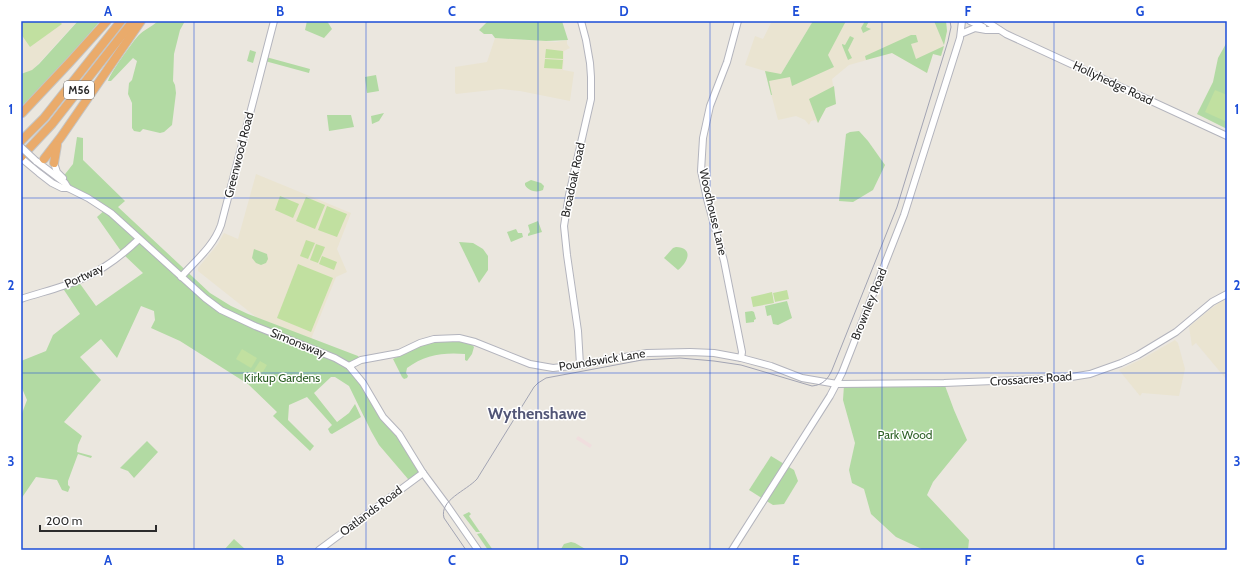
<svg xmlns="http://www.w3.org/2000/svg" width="1248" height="571" font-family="Cabin,sans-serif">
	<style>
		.education { fill: #eae4d1 }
		.medical { fill: #f0dede }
		.green { fill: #b2daa3 }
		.pitch { fill: #c1e0a0 }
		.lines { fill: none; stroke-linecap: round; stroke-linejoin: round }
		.secondary-casing { stroke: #b3b4bd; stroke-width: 8 }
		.highway-casing { stroke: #c4c4c4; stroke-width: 10 }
		.secondary { stroke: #fff; stroke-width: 6 }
		.highway { stroke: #eaab6b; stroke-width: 8 }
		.tram { stroke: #a2a4b3; stroke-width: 1 }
		.secondary-bridge-casing { stroke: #b3b4bd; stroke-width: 8; stroke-linecap: butt }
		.secondary-bridge { stroke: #fff; stroke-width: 6 }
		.grid { fill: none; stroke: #1d4ed8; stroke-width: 1; stroke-opacity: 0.55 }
		.labels { text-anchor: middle; stroke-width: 3; stroke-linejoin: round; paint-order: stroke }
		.shield { fill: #fff; stroke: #6b6b6b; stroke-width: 1 }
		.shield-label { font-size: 11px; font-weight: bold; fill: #2b2b2b }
		.street-label { font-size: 12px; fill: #2b2b2b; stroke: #fff }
		.park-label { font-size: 12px; fill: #2c5f24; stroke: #fff }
		.district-label { font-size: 16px; font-weight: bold; fill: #515576; stroke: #fff }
		.neatline { fill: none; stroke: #1d4ed8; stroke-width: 1.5 }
		.grid-label { font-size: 13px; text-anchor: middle; font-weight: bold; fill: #1d4ed8 }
	</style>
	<rect width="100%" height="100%" fill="#ebe7df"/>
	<g class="education">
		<path d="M21,21h56l-48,53 -8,6z"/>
		<path d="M772,21h41l-32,53 65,-53h100l1,10 -6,25 -8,-2 -6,19 -35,-20 -43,12 -17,14 4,25 -10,4 -8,15 -3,-3 -4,1 -2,4 -4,-5 -9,-4 -18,4 -13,-49 -20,-6 10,-29 8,3z"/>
		<path d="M495,38l61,4 11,-2v4l3,4 -6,3 -1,19 11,2 -4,29 -50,-10 -19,-2 -45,5 -1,-2v-25l32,-5z"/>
		<path d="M256,174l95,39 -14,36 10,23 -11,5 -25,62 -55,-22 -58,-46v-3l20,-24 6,-11 14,6z"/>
		<path d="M1227,299v81l-31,-37 -4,3 -3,-19 19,-16 13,-10z"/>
		<path d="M1175,340l3,3 7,26 -6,27 -37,-3 -2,3 -21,-26 23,-11z"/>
	</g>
	<path class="medical" d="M578,436l14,9 -2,3 -14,-9z"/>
	<g class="green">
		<path d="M78,21h22l-27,32 -43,47 -9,7v-33l11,-4 7,-6z"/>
		<path d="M158,21h27l-5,9 -6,24 -1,27 2,4 1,8 -4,32 -8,7 -4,1 -17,-4 -3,3 -6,-1 -2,-3v-25l-4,-9 1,-11 3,-3 5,-19 -4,-3 -22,23h-3c3,-9 23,-37 30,-45 5,-6 14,-9 20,-15z"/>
		<path d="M307,21h20l5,8 -8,9 -19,-8z"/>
		<path d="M488,21h74l6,19 -22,1 -51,-3 -3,-4h-8l-5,-4z"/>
		<path d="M813,21h33l-18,34 6,12 -42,19 -2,-9 -21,4 3,14h-1l-6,-24 16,3z"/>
		<path d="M865,21h4l-3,6 5,2 -8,4 -2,-5z"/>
		<path d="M934,21h12l1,10 -3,14z"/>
		<path d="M911,35h5l2,7 -7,2 5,15 28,-13 -3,10 -8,-2 -6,19 -35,-20 -26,7 -1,-4z"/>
		<path d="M850,36l4,2 -6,12 4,8 -4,2 -6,-15v-1l3,1z"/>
		<path d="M1227,42v87l-30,-15 16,-32 5,-24z"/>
		<path d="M250,50l6,2 -3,11 -6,-2z"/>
		<path d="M266,57l44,12 -1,4 -44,-12z"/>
		<path d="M376,75l3,16 -12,2 -2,-16z"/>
		<path d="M834,86l2,18 -10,4 -8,15 -9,-24z"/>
		<path d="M384,113l-5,8 -7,3 -1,-8z"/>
		<path d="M327,115h24l3,12 -25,4z"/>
		<path d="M859,131l9,10 17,24 -12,25 -20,12 -14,-1 7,-67 4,-2z"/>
		<path d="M77,137l6,1v22l42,41 -7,6 92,86 21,13 17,8 110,42 3,4 -11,6 73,107 -11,8 -4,-2 -29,-34 -8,-14 -22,-45 -14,-9h-4l-17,16 23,29 12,-9 6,-9 6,13 -29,17 -2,-1 -2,-4 4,-4 -25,-28 -18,8 -1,15 26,26 -4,5 -37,-35 4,-4 -29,-28 -68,-43 -29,-13 4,-8 -1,-9 -13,-5 -24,52 -16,-19 -21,18 21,23 -37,42 18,14 -4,9 -1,7 15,4 -1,2 -13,-4 -10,27v4l2,2 -2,5 -6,-2 -5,-10 -21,-3 -15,22v-83l6,-16 -6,-14 1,-11 -1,-14 25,-10 7,-16 27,-21 -18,-27 16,-6 18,25 47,-33 -20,-19 -26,-37 9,-8 -38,-21 -6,-10 11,-14z"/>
		<path d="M531,180l10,3 3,3 -1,4c-6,3 -15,1 -18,-5v-2z"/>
		<path d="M538,221l4,11 -14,4v-2l2,-2 -2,-7z"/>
		<path d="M516,229l2,4h4l1,4 -12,5 -4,-10z"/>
		<path d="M459,242l14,1 10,6 5,7v14l-9,13z"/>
		<path d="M676,247c18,1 12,15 2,23l-14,-12 9,-10z"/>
		<path d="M254,249l13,5 1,5 -2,4 -5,2 -5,-2 -4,-5z"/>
		<path d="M787,301l5,17 -14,7 -5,-1 -2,-9 -4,1 -2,-10z"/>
		<path d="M752,311l2,1 2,7 -2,1v2l-8,1 -1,-11z"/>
		<path d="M458,340l12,2 4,5 -2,7 -5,7 -2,-1v-6c-21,-2 -41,1 -58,14l-1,5 2,3 -1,2 -3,1 -2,-2 -9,-18 37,-17 11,-1z"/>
		<path d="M944,383l10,27 13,30 -34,42 -6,13 42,45 -1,10h-44l-28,-13 -25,-23 -7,-25 -12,-6 -3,-13 6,-27 -12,-43 1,-15z"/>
		<path d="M147,441l11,11 -24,26 -6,-7 -8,-3z"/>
		<path d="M771,456l23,14 4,11 -14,23 -11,1 -24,-15z"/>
		<path d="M469,512l2,2 -2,2 11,16h-4l-13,-17z"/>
		<path d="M481,533l12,17h-5l-11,-16z"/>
		<path d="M234,539l12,11h-22z"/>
		<path d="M571,542l4,1 12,7h-25l-1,-1 3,-5z"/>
	</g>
	<g class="pitch">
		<path d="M21,21h38l3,3 -32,23 -9,-13z"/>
		<path d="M546,49l17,2v8l-18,-1z"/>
		<path d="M545,59l18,1 -1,9 -18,-1z"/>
		<path d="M1215,90l12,5v27l-22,-10z"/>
		<path d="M280,196l19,8 -6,14 -18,-8z"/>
		<path d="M306,197l19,8 -10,24 -19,-8z"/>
		<path d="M327,206l20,8 -10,23 -19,-7z"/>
		<path d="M306,240l9,3 -7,16 -8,-3z"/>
		<path d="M316,244l9,3 -7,16 -8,-3z"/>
		<path d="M322,256l15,6 -3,8 -15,-6z"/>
		<path d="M298,264l35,14 -22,54 -34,-14z"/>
		<path d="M787,290l2,9 -14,3 -2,-9z"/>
		<path d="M772,292l2,11 -21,4 -2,-10z"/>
		<path d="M242,349l15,9 -6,10 -15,-9z"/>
		<path d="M260,361l7,4 -9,15 -7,-5z"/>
	</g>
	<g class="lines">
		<g class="secondary-casing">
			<g id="secondary">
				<path d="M738,21l-11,41 -17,44 -7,32 -2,33 6,28 17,62 18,91 -1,6"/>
				<path d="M970,21l13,6"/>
				<path d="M986,21l20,13 221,102"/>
				<path d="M963,33l12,-5 11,2h13"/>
				<path d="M21,158l18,15 13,10 10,5h6l20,10 23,15 94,85 16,12 34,16 80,32 14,8 14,17 20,34 16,17 24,39 23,31 32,46"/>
				<path d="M36,161l29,22 3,5"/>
				<path d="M54,163l3,9 6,6"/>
				<path d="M181,277c15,-17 32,-30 40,-52l53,-204"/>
				<path d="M21,299c14,-5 28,-8 42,-13 31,-10 53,-25 76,-47"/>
				<path d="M580,365l-2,-34 -11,-76 -3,-29 5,-31 22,-96v-22l-1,-14 -4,-23 -5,-19"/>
				<path d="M349,366l12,-6 38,-7 21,-10 14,-4 25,-1 16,4 55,22 23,4 27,-3 67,-12 43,-1 24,1 27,5 30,8 31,12 35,6 107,-1 121,-5 25,-4 31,-11 17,-8 38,-23 36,-30 15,-8"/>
				<path d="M319,550l104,-77"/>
				<path d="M732,550l98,-154 12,-23 62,-158 56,-177 2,-17"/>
			</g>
		</g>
		<g class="highway-casing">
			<g id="highway">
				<path d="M22,113l48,-51 37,-41"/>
				<path d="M21,141l23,-23 77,-97"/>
				<path d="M21,157l31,-33 81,-103"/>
				<path d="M44,159l17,-22 80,-116"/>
				<path d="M54,163l3,-18"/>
			</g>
		</g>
		<use href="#secondary" class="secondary"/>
		<use href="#highway" class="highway"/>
		<path class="tram" d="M466,550l-22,-32c-5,-18 22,-27 33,-39l57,-92 4,-4 8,-5 96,-18 38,-2 34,3 27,4 71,21c11,-1 16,-7 20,-16l65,-163 51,-166 3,-14 -1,-6"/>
		<g class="secondary-bridge-casing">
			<path id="secondary-bridge" d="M21,147l15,14"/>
		</g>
		<use href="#secondary-bridge" class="secondary-bridge"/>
	</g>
	<path class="grid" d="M194,21v529M366,21v529M538,21v529M710,21v529M882,21v529M1054,21v529M21,198h1206M21,373h1206"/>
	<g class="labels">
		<rect class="shield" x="64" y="81" width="30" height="18" rx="3"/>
		<g class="shield-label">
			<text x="79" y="94">M56</text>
		</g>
		<g class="street-label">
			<text transform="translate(1113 83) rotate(25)" y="4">Hollyhedge Road</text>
			<text transform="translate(239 155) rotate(-76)" y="4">Greenwood Road</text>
			<text transform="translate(573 180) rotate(-78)" y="4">Broadoak Road</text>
			<text transform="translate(713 212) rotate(77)" y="4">Woodhouse Lane</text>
			<text transform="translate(84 276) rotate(-25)" y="4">Portway</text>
			<text transform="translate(869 304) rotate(-68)" y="4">Brownley Road</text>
			<text transform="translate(298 343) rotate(22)" y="4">Simonsway</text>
			<text transform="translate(602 360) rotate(-9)" y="4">Poundswick Lane</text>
			<text transform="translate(1031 379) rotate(-4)" y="4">Crossacres Road</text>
			<text transform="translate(371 511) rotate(-37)" y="4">Oatlands Road</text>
		</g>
		<g class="park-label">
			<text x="282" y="382">Kirkup Gardens</text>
			<text x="905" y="439">Park Wood</text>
		</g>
		<g class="district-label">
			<text x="537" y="419">Wythenshawe</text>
		</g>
	</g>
	<rect width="1248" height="571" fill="none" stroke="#ffffff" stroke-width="44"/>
	<path d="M40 525v6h116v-6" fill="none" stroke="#2b2b2b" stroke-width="2"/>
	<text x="46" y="525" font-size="12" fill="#2b2b2b" stroke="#ffffff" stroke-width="3" paint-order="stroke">200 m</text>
	<rect x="22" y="22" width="1204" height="527" class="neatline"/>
	<g class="grid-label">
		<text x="108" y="16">A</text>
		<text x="280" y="16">B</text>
		<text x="452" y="16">C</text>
		<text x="624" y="16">D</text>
		<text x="796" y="16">E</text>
		<text x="968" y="16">F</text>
		<text x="1140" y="16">G</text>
		<text x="11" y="114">1</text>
		<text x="1237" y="114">1</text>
		<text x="11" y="290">2</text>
		<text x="1237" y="290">2</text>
		<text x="11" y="466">3</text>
		<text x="1237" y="466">3</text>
		<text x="108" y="565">A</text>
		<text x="280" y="565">B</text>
		<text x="452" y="565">C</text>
		<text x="624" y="565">D</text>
		<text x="796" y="565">E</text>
		<text x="968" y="565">F</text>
		<text x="1140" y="565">G</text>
	</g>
</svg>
